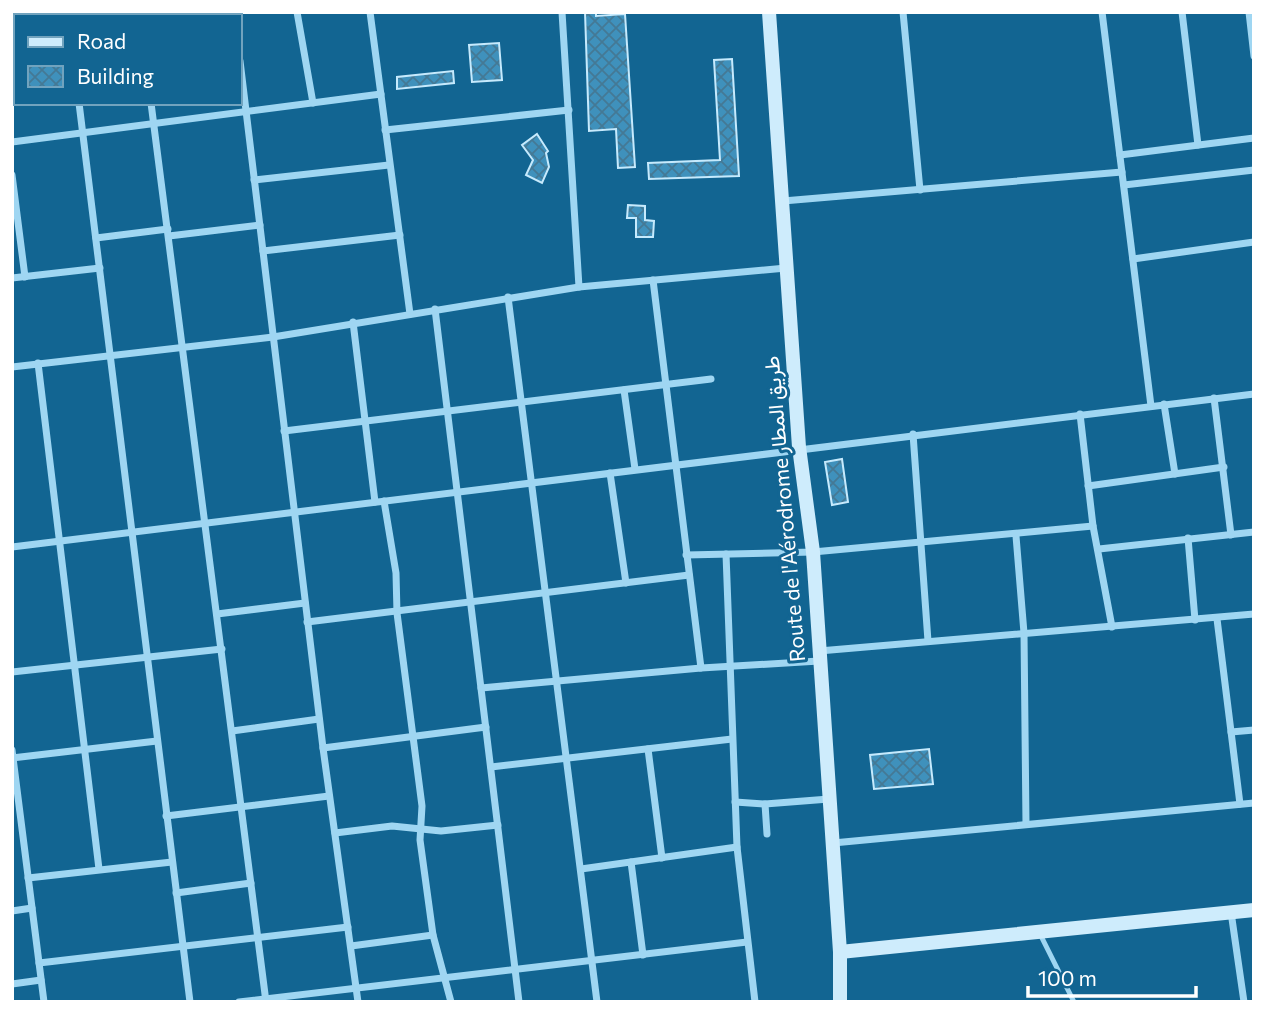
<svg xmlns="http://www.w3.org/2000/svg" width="1266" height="1014" font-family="Commissioner,Vazirmatn,sans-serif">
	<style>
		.building { fill: url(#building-cross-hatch); stroke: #c6eafd; stroke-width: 2 }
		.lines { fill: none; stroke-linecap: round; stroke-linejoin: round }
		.lane { stroke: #9fd6f2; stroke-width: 5 }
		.street { stroke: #9fd6f2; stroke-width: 7 }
		.secondary { stroke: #ceecfc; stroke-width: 14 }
		.labels { text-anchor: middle; stroke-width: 6; stroke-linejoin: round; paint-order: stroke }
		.street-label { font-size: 21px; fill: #fff; stroke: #126592 }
	</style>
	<defs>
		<pattern id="building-cross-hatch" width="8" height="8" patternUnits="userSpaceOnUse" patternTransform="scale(1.75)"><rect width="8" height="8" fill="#3f91bc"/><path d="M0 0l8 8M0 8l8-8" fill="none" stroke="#447995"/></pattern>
	</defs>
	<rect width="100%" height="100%" fill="#126592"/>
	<g class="building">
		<path d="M585,12h11v4l29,-2 10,153 -17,1 -2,-39 -27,2z"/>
		<path d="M499,43l3,37 -30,2 -3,-37z"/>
		<path d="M732,59l7,117 -90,3 -1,-16 72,-3 -6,-100z"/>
		<path d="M453,71l1,12 -57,6v-12z"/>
		<path d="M537,134l11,17 -2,2 3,14 -7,16 -16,-8 7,-15 -11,-15z"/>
		<path d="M628,205l17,1v14l9,1 -1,16h-17v-19h-9z"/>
		<path d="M842,459l6,43 -16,3 -7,-43z"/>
		<path d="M929,749l4,35 -59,5 -4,-34z"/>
	</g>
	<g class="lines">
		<path class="lane" d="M1039,932l35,70"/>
		<g class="street">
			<path d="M66,12l1,4"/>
			<path d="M138,12v4"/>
			<path d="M234,12v4"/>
			<path d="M297,12l16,91"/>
			<path d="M370,12l40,302"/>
			<path d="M562,12l17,275"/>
			<path d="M903,12l17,178"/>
			<path d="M1102,12l49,394"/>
			<path d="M1182,12l16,133"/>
			<path d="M1249,12l5,44"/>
			<path d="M240,61l83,687 35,254"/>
			<path d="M79,103l111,899"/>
			<path d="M151,103l115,899"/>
			<path d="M385,130l184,-20"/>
			<path d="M12,142l369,-48"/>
			<path d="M1120,155l134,-17"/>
			<path d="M12,175l13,102"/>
			<path d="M254,180l135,-15"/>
			<path d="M1124,185l130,-15"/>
			<path d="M783,201l339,-29"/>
			<path d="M169,236l91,-11"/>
			<path d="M96,238l72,-9"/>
			<path d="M263,251l137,-16"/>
			<path d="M1133,259l121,-17"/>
			<path d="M12,278l88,-10"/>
			<path d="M653,280l48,388"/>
			<path d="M508,297l89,705"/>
			<path d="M435,309l84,693"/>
			<path d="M353,322l22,180"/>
			<path d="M38,363l61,506"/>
			<path d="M12,367l261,-30 306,-50 207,-19"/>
			<path d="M624,390l11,79"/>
			<path d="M1214,398l17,137"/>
			<path d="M1164,404l11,70"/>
			<path d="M1080,414l13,112 19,101"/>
			<path d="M284,431l427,-52"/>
			<path d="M913,434l15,207"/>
			<path d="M610,473l16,110"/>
			<path d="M1088,486l136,-19"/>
			<path d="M384,501l12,72 1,40 25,193 -2,34 13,95 18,67"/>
			<path d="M1016,536l8,97 2,191"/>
			<path d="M1188,538l7,82"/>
			<path d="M12,547l1242,-153"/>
			<path d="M1099,549l155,-17"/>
			<path d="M726,554l11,293 18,155"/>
			<path d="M686,555l127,-3 280,-26"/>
			<path d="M217,614l88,-11"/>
			<path d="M1217,619l23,185"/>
			<path d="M307,622l382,-47"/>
			<path d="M819,651l435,-37"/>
			<path d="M12,672l210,-23"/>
			<path d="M481,688l220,-20 118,-7"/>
			<path d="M232,731l87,-12"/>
			<path d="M1231,732l23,-2"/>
			<path d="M323,748l163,-21"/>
			<path d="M648,749l14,109"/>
			<path d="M12,750l32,252"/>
			<path d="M12,758l145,-17"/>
			<path d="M491,767l241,-28"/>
			<path d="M735,802l30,2 64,-5"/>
			<path d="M765,804l2,30"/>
			<path d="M166,816l163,-20"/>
			<path d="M335,833l57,-7 49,5 57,-6"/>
			<path d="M833,843l421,-40"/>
			<path d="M631,862l12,93"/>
			<path d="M581,869l156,-22"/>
			<path d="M28,878l144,-16"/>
			<path d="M176,893l75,-10"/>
			<path d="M12,911l20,-3"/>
			<path d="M1231,912l13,90"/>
			<path d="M351,946l82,-11"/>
			<path d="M39,963l309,-36"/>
			<path d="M12,984l29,-4"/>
			<path d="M239,1002l508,-60"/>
		</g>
		<g class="secondary">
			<path d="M769,12l30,435 14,105 27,400v50"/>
			<path d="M840,952l414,-42"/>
		</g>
	</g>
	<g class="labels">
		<g class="street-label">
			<text transform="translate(785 509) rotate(-95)" y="7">Route de l'Aérodrome طريق المطار</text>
		</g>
	</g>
	<rect width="1266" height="1014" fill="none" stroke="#ffffff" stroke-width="28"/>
	<rect x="14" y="14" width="228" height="91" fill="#126592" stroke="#71a3be" stroke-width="2"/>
	<rect x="28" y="37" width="35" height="10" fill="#ceecfc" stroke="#71a3be" stroke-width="2"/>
	<text x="77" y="49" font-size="21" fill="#ffffff">Road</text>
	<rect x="28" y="66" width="35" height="21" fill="url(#building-cross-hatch)" stroke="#71a3be" stroke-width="2"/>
	<text x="77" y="84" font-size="21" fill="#ffffff">Building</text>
	<path d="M1028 986v10h168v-10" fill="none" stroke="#ffffff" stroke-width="3.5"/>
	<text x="1038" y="986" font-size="21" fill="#ffffff" stroke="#126592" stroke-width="5" paint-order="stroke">100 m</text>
</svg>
